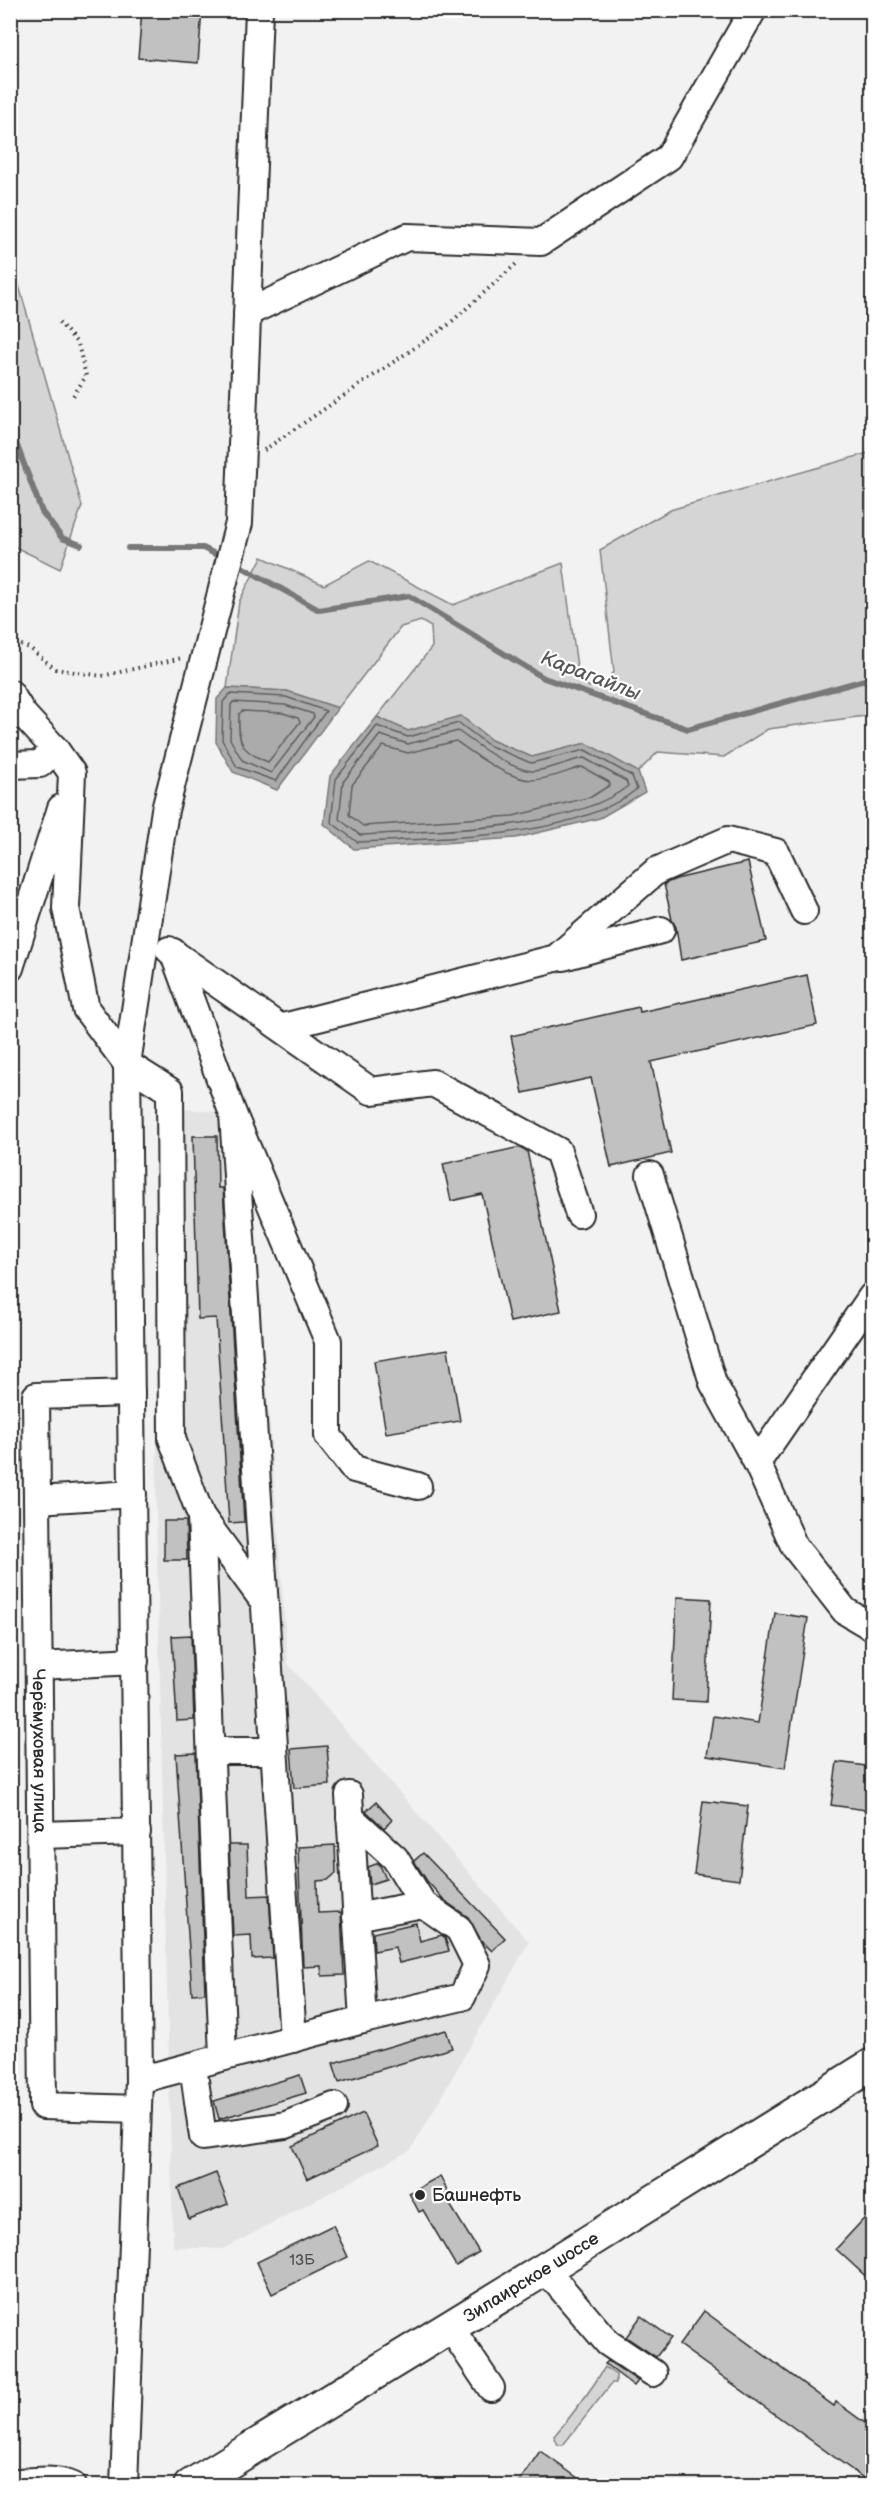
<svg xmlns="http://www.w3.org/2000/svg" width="883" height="2496" font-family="'Balsamiq Sans',sans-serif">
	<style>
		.built { fill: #e3e3e3 }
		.green { fill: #d5d5d5; stroke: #808080; stroke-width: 1.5 }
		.water { fill: #ababab; stroke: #787878; stroke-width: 1.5 }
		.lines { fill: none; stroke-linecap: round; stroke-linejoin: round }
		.shore { stroke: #5e5e5e; stroke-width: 1.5 }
		.stream { stroke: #787878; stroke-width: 6 }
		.building { fill: #c1c1c1; stroke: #2b2b2b; stroke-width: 1.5 }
		.minor-casing { stroke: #2b2b2b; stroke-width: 30 }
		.major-casing { stroke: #2b2b2b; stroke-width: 36 }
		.path { stroke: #2b2b2b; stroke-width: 4; stroke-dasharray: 1.5 4.5; stroke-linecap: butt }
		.minor { stroke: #fff; stroke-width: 26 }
		.major { stroke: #fff; stroke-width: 32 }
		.poi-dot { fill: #2b2b2b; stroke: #fff; stroke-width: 2 }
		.labels { text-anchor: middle; stroke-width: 4.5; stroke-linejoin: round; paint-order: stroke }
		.number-label { font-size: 15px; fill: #505050 }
		.street-label { font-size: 18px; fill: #2b2b2b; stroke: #fff }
		.poi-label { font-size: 18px; fill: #2b2b2b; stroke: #fff; text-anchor: start }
		.water-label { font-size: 20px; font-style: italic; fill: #585858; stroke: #fff }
	</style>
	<rect width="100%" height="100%" fill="#f2f2f2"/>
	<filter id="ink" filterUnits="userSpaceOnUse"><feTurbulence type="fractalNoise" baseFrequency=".0167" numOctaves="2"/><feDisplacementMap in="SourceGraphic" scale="12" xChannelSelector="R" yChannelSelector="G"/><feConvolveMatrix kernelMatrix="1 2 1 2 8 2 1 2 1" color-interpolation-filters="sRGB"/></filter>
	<g filter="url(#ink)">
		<path class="built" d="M161,1107l57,5 34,80 36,472 241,278 -118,208 -188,99 -50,-2 -17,-738z"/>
		<g class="green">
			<path d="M10,254l72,252 -22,63 -49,-24z"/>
			<path d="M872,452v263l-104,14 -44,28 -66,-5 -20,20 -52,-29 -54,14 -41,-17 -30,-24 -53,15 -31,-14 55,-70 -1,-20 -10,-6 -20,6 -63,81 -51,-17 -60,-3 12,-86 23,-45 62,28 45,-24 84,44 110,-42 15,111 11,13 14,-2 11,-13 -14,-122 70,-40z"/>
			<path d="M605,2367l11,8v8h-4l-49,62h-5l-4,-9c19,-22 36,-44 51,-69z"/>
		</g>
		<g class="water">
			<path d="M227,688l60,3 51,17 -61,82 -44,-18 -17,-30 1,-43z"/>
			<path d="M461,716l30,24 41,17 54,-14 52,29 7,20 -45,26 -84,20 -162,11 -30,-25 6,-48 47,-59 31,14z"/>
		</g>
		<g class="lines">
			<g class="shore">
				<path d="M230,694l56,3 40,14 -50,70 -39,-14 -15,-27 1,-38z"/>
				<path d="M233,702l52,3 28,9 1,3 -43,56 -29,-13 -12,-21 1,-34z"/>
				<path d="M242,711l41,2 15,5 2,4 -32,40c-28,-11 -30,-19 -29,-48z"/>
				<path d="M459,723l29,22 43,18 54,-13 47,26 5,13c-63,51 -201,49 -280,53l-26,-20 5,-43 41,-53 31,11z"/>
				<path d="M458,731c16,12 55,40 75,40 17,-1 35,-10 51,-13l42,23 2,5c-58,46 -195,44 -268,49l-21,-16 4,-37 37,-47 28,9z"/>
				<path d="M456,741c18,13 52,38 75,39 17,0 36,-9 51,-13l27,15 1,3 -19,12 -78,19 -150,10 -14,-11 3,-30 31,-39 25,7z"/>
			</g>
			<g class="stream">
				<path d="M10,427l32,85 20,26 19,7"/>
				<path d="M128,548h75l20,10"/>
				<path d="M235,563l84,47 90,-14 135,82 144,51 184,-51"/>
			</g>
		</g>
		<g class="building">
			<path d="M142,10h60l-4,53 -60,-5z"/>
			<path d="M748,862l18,79 -85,19 -5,-33 -4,-7 -8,-36 12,-5z"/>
			<path d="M807,975l10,50 -166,37 20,91 -60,14 -20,-89 -68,15 -12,-57 128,-29 1,5z"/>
			<path d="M193,1136h24l1,52h5l21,334 -15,1 -13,-205 -18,1z"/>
			<path d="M520,1147l7,4 34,160 -51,11 -28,-128 -31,7 -8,-37z"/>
			<path d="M448,1349l12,72 -74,12 -12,-72z"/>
			<path d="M164,1521h22l1,39h-23z"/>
			<path d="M677,1597l34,2 -5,103 -34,-2z"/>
			<path d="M775,1613l33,5 -23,150 -78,-12 6,-40 45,7z"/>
			<path d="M191,1635l3,85 -17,1 -5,-85z"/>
			<path d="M327,1746l3,39 -36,3 -3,-39z"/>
			<path d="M196,1753l9,240 -13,1 -16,-240z"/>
			<path d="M837,1762l36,5v44l-42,-6z"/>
			<path d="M703,1801l45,5 -9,74 -45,-6z"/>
			<path d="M376,1802l16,18 -8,8 -18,-17z"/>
			<path d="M229,1845h18l2,51 20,-1 4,63 -21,1 -1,-24 -18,1z"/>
			<path d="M335,1845l1,28 -8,7 -11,1 1,32 23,-1 3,63 -22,1 -1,-10 -18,1 -5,-120z"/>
			<path d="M423,1853l82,85 -13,13 -11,-11 -13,-23 -23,-16 -18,-20 -13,-20z"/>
			<path d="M379,1863l7,16 -16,5 -2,-17z"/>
			<path d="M416,1923l4,18 22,-6 3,3 4,13 -50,12 -4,-16 -21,4 -1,-18z"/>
			<path d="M446,2030l6,18 -113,34 -6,-19z"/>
			<path d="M300,2075l6,18 -87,26 -5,-18z"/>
			<path d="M363,2113l15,33 -71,33 -15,-33z"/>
			<path d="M216,2173l12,31 -39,15 -11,-31z"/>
			<path d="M440,2176l10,20 -4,2 33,54 -23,14 -33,-56 -4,2 -10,-19z"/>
			<path d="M873,2209v74l-37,-34z"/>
			<path d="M333,2225l15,32 -76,37 -15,-32z"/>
			<path d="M704,2311l130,95 2,-4 37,27v56l-194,-140z"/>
			<path d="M641,2316l30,22 -15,19 -30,-20z"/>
			<path d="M608,2361l30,20 -4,5 -29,-22z"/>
			<path d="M540,2451l49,35h-73z"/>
		</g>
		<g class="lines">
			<g class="minor-casing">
				<g id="minor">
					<path d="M247,313l160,-76 134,5 128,-85 84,-147"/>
					<path d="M10,693l13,21 32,35 17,24 -6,135 20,101 41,55 43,27 2,348 29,77 64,87"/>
					<path d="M10,765l30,-1 15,-15"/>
					<path d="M169,950l202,141 62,-8 125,68 21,63"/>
					<path d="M173,952l60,162 95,227v95l26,33 64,17"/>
					<path d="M563,957l98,-27"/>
					<path d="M10,968l51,-160"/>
					<path d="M283,1027l273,-69 100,-87 72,-31 48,12 28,59"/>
					<path d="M233,1114l60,925"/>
					<path d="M650,1175l63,208 44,80 37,83 51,65 27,16"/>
					<path id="s1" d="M131,1393l-95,3 7,710 95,3"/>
					<path d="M757,1463l115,-167"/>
					<path d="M37,1500l96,-6"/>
					<path d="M201,1516l22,541"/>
					<path d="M39,1666l96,-5"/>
					<path d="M211,1751h63"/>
					<path d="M350,1817l45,41 28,46 36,25 18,36 -15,32 -99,23"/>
					<path d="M41,1835l96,-3"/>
					<path d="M356,1917l67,-13"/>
					<path d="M193,2066l10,71 83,-12 48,-19"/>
					<path d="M139,2080l224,-60 -14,-225"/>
					<path d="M545,2269l63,74 45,30"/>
					<path d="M450,2327l41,61"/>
					<path d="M10,2482c23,1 41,-6 63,4"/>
					<path d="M124,2486l15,-406 -12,-1016 38,-254 74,-287 20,-513"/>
				</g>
			</g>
			<g class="major-casing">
				<g id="major">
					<path id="s2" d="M190,2486l355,-217 327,-204"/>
				</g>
			</g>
			<g class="path">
				<path d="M59,322l19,22 8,32 -13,20"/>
				<path d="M264,450l184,-125 68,-61"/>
				<path d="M10,640l21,9 24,20 47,7 80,-18"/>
			</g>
			<use href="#minor" class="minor"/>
			<use href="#major" class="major"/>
		</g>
	</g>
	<circle class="poi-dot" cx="420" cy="2195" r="6"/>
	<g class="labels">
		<g class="number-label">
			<text x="302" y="2265">13Б</text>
		</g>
		<g class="street-label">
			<text dy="6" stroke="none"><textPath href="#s1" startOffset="450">Черёмуховая улица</textPath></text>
			<text dy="6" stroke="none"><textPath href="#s2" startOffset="400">Зилаирское шоссе</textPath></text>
		</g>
		<g class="poi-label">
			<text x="432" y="2201">Башнефть</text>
		</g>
		<g class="water-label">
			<text transform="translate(591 675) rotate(21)" y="7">Карагайлы</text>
		</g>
	</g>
	<rect width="883" height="2496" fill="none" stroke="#fff" stroke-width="36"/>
	<rect x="18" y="18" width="847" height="2460" fill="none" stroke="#2b2b2b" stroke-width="2" filter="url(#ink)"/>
</svg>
